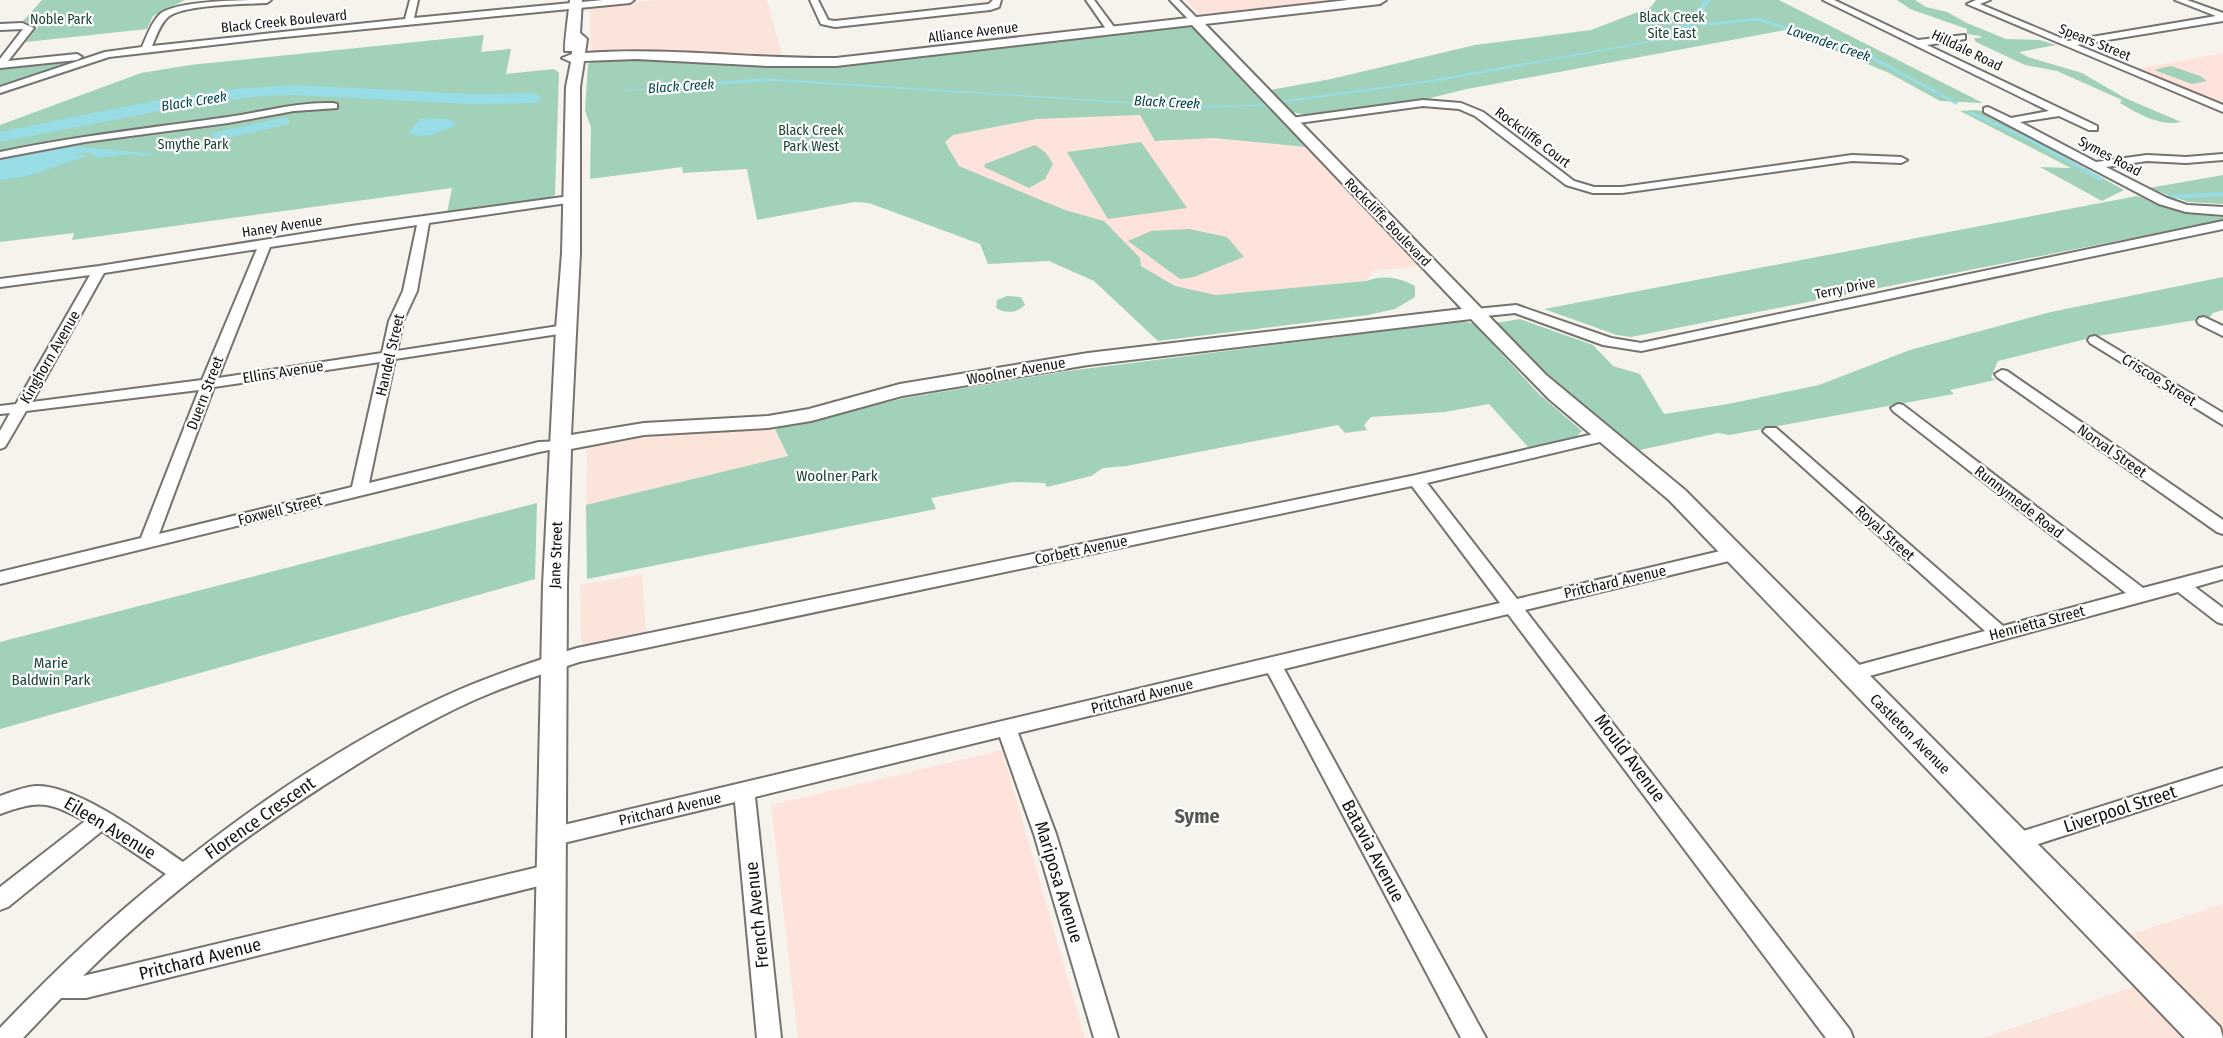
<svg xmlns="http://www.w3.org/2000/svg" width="2223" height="1038" font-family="'Fira Sans Condensed',sans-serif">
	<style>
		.commercial { fill: #fbe4d9 }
		.education { fill: #fde3dc }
		.green { fill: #a1d1b8 }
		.water { fill: #98dce5 }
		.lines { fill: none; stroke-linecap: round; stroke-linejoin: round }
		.stream-far1 { stroke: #98dce5; stroke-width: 3 }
		.stream { stroke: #98dce5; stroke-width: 4 }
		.river { fill: #98dce5; fill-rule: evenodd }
		.street-casing { stroke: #76736e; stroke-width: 4 }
		.secondary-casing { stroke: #76736e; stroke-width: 4 }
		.street { fill: #fff; fill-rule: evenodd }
		.secondary { fill: #fff; fill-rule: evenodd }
		.labels { text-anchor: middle; stroke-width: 4.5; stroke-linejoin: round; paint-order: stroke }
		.far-park-label { font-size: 14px; fill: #184431; stroke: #fff }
		.far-street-label { font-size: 14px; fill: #131210; stroke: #fff }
		.far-water-label { font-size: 14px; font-style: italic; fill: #03444b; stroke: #fff }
		.street-label { font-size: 15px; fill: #131210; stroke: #fff }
		.park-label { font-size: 15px; fill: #184431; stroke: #fff }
		.near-street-label { font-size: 18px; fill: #131210; stroke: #fff }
		.near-neighbourhood-label { font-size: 20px; font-weight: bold; fill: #585651; stroke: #fff }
	</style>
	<rect width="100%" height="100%" fill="#f6f3ed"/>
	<g class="commercial">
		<path d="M656,0h111l16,59 -148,-8 -44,1 -1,-45z"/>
		<path d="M775,429l13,27 -202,49 1,-57 59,-11z"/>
		<path d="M642,574l4,59 -56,11 -7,-1 -2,-5 -1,-53z"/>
		<path d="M2223,904v134l-100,-101z"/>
		<path d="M2139,985l50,53h-206z"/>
	</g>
	<g class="education">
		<path d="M1185,0h144l-127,16z"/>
		<path d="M2223,53v51l-87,-35z"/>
		<path d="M1140,115l21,27 30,-4h23l92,9 114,119 -46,5 -8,10 -150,14 -41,-9 -35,-20 -36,-45 -39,-11 -106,-44 -14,-24 8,-7 84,-16z"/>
		<path d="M1002,750l83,288h-287l-27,-233z"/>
	</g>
	<g class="green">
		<path d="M42,0h143l-32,16 -6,13 -121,13 14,-18 -18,-2z"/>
		<path d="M1656,0h123l204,103 -43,-2 -51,-28 -104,-43 -318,59 -41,10 -119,16 -16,-3 -21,-22 61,-11 144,-34 116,-15 60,-23z"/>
		<path d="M1897,0h18l11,7 21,5 20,11 39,16 34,1 16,5 -37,7 9,5 54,16 43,25 56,24c-21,5 -44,-9 -61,-19l2,-3 -65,-29 -32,-6 -49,-23 -2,-4h7v-2l-14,-2v-5l-57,-20z"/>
		<path d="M1188,26l6,2 112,119 -92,-9 -59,3 -15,-26 -103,4 -84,16 -8,7 14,24 106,44 39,11 36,37 1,8 34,20 41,9 150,-14c18,-6 32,-4 49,5v11l-20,12 -27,6 -210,26 -64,-60 -45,-20 -61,3 -8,-20 -111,-41 -15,-1 -97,18 -10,-51 -64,4 -1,-6 -92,12 1,-52 -6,-16 3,-47 3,-2 29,-4 161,8 78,-2z"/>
		<path d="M484,35l-3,17 30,-3 -5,25 48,-5 5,4 -4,122 -4,2 -104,16 5,-25 -380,52 2,-7 -74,9v-117l141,-52 49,-8z"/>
		<path d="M79,59l3,1 -82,29v-19l16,-4z"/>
		<path d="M2171,66l29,10 7,5 -15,3 -38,-14z"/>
		<path d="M1975,110l8,1 141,79 -22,11 -62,-34 31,1 -111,-57z"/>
		<path d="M1141,142l46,66 -79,11 -41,-67z"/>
		<path d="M1035,145l11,8 7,11 -8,15 -16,9 -45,-21 1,-3z"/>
		<path d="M2223,175v29l-35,-2 -39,-14z"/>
		<path d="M2137,196l50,17 36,4v3l-592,117 -14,-2 -73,-26z"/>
		<path d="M1189,229l38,8 17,20 -50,20 -14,2 -52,-38 23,-10z"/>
		<path d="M2223,277v33l-10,3 -4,5 -111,18 -100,25 -7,16 4,3 -45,10 4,4 -225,41 -11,-2 -78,17 -61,-43 -84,-84 25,-4 73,26 20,21 27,8 24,40 64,-10 91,-19 91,-35 141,-38z"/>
		<path d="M1007,296l14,1 4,8c-8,8 -19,9 -29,3l1,-8z"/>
		<path d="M1464,321l10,3 65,70 43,37 -5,5 -48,12 -40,-44 -44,8 -74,5 -7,8 3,5 -22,3 -7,-8 -212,41 -23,2 -12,8 -44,11 -2,-4 -32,-1 -82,16 5,11 -349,70 -1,-74 202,-49 -13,-27 130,-31 163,-27z"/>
		<path d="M537,503l-2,76 -535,150v-87z"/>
	</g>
	<g class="water">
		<path d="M1705,0h6l-20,27 -28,13 -223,41 -181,25 -57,2 -427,-27 -170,11 159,-14 426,28 58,-1 176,-24 224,-40c38,-9 34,-14 57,-41z"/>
		<path d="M287,117l3,7 -76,17 -2,-8z"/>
		<path d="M425,118l23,1 7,3v4c-14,5 -33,16 -46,6l10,-12z"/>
		<path d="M73,146l82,8 -9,2 -16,-2 -32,4 -8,-5h-16l13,3 -59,20 -28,4v-21l32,-8z"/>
	</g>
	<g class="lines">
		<g class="stream-far1">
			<path d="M1692,23l18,1 48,-5 113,38 85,46"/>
			<path d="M1971,113l61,28 56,31"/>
		</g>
		<g class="stream">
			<path d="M2085,170l16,9"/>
			<path d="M2168,197l55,-3"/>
		</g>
		<path class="river" d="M295,85l176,9 63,-1 8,5 -8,5 -63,1 -176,-9 -33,1 -66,8 -196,38v-10c97,-19 196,-44 295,-47z"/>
		<g class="street-casing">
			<g id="street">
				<path d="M271,0l-4,3c-22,1 -83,1 -99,14 -8,7 -12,20 -16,29l253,-27 5,-19h8l-4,18 189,-18h31l-4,3 -356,35 -165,19 -109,36v-6l105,-35 37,-5c5,-11 9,-24 18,-33 18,-14 87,-14 111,-14z"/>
				<path d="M810,0h8l10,20 7,1 154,-17 4,-4h8l-2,7 -9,3 -155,17 -14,-3z"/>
				<path d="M1086,0h8l23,31 -2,2h-6z"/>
				<path d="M1170,0h9l19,19v4h-6z"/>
				<path d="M1823,0h11l84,40 47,-5v4l-38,6 170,81v4h-8l-30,-14 -39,6 76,40 51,-7 39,2 37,-3v6l-37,3 -39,-2 -41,6 61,31 20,7 36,2v8l-37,-3 -27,-8 -175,-92v-4l4,-1 23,11 38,-7z"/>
				<path d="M1976,0h14l-10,4 88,37 148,-25 -41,-16h12l36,13v8l-146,24 146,60v7l-256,-108z"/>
				<path d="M22,23l12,5 -26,33 69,-7 5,3 -5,3 -77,8v-9l23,-30 -23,1v-6z"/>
				<path d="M1423,100l38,3 22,9 91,69 20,6h28l230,-32 49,2 6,3 -6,3 -49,-2 -230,32h-29l-27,-8 -91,-69 -16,-7 -36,-3 -132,18 -5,-3 5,-3z"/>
				<path d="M333,103l4,1v4l-43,3 -66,12 -143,19 -85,16v-6c76,-16 152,-24 228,-35 35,-5 69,-15 105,-14z"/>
				<path d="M570,196l6,4 -2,2 -145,21 -12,68 -14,30 -6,30 168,-26 7,4 -7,4 -170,26 -26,124 170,-41 26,-1 3,3 -3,3 -26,5 -539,132v-12l141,-34 58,-148 -173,21 -21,36 -5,2v-18l10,-18 -10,1v-8l16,-2 74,-129 -90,12v-8l99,-13 259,-41zM417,225l-14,66 -14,30 -7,32 -164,25 52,-131zM257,249l-55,131 -170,22 72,-129zM380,362l-28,125 -193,47 55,-147z"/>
				<path d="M2223,221v8l-582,122 -38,-6 -88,-32 -39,4 -7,-4 7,-4 40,-4 95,33 30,5z"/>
				<path d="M2204,317l19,9v10l-24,-12 -2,-3 2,-3z"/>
				<path d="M2095,336l128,77v12l-133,-82 -2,-3 2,-3z"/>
				<path d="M2002,370l5,1 216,149v14l-6,-2 -220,-155 -2,-3z"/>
				<path d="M1898,404l5,1 240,183 80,-21v12l-28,8 28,21v16l-6,-2 -39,-30 -327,89 -7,-2 -2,-5 2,-5 141,-38 -219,-197 -3,-3 3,-3h10l227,198 123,-33 -233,-182 -2,-3z"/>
				<path d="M1607,431l8,5 -3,3 -185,44 90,116 216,-51 6,2 3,4 -3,4 -6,2 -208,50 325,420 3,8h-27l-318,-424 -224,55 202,369h-25l-193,-365 -250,60 38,101 62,204h-24l-60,-204 -34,-97 -245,60 26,241h-24l-22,-236 -184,44 -7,-3 -4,-6 4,-6 7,-3 949,-225 -88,-117 -833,176c-36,12 -72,23 -107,39 -51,23 -99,53 -146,83 -87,56 -170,119 -243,192l468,-112 8,3 3,7 -3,7 -473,117h-25l-38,40h-23v-10c52,-55 107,-107 166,-154l-64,-43 -94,76 -8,3v-23l85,-66c-38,-20 -45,-21 -85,-7v-18c12,-4 23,-9 36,-10 42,-1 112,52 147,76 85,-67 179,-130 278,-173 38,-16 77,-29 116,-41l839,-173z"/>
				<path d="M2223,768v16l-206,67 -8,-3 -3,-6 3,-6 8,-3z"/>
			</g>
		</g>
		<g class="secondary-casing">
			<path id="secondary" d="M570,0h12l-2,33 7,6 -2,14c84,-6 167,6 251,5l512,-58h38l-6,4 -175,20 341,351 139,115 535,537 3,11h-38l-516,-538 -120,-101 -78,-80 -383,46 -186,31 -91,25 -43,7 -124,7 -73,14 -4,136 -2,453h-32l10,-453 13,-256 6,-76 4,-166 5,-25 -9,-4 10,-4v-3h-7c-1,-5 4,-41 5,-51zM1192,25l270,284 -374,44 -188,31 -91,25 -41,7 -124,7 -73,12 9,-182v-166l4,-26 52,-2 133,7h67z"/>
		</g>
		<use href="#street" class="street"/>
		<use href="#secondary" class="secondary"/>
	</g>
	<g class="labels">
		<g class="far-park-label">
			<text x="1672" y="22">Black Creek<tspan x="1672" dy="16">Site East</tspan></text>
			<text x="61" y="24">Noble Park</text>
			<text x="811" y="135">Black Creek<tspan x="811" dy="16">Park West</tspan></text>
			<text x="193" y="149">Smythe Park</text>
		</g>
		<g class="far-street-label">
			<text transform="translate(284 21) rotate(-6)" y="5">Black Creek Boulevard</text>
			<text transform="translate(973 32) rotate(-7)" y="5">Alliance Avenue</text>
			<text transform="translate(2095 42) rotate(22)" y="5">Spears Street</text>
			<text transform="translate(1967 50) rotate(26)" y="5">Hilldale Road</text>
			<text transform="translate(1533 137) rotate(37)" y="5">Rockcliffe Court</text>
			<text transform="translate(2110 156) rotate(28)" y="5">Symes Road</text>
			<text transform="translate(1388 222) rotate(46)" y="5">Rockcliffe Boulevard</text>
			<text transform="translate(282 226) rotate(-9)" y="5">Haney Avenue</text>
			<text transform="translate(1845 288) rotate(-12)" y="5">Terry Drive</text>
		</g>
		<g class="far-water-label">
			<text transform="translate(1829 43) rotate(19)" y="5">Lavender Creek</text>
			<text transform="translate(681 86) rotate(-4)" y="5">Black Creek</text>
			<text transform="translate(194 101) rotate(-9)" y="5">Black Creek</text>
			<text transform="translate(1167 102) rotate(3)" y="5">Black Creek</text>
		</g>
		<g class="street-label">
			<text transform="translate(390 355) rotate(-77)" y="5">Handel Street</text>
			<text transform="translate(50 357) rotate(-60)" y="5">Kinghorn Avenue</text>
			<text transform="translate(1016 371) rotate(-10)" y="5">Woolner Avenue</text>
			<text transform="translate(283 372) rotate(-9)" y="5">Ellins Avenue</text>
			<text transform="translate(2159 380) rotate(32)" y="5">Criscoe Street</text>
			<text transform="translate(205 393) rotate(-69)" y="5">Duern Street</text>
			<text transform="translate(2112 451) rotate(35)" y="5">Norval Street</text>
			<text transform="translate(2019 502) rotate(38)" y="5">Runnymede Road</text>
			<text transform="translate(280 510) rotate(-14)" y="5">Foxwell Street</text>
			<text transform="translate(1885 533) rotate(42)" y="5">Royal Street</text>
			<text transform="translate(1081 550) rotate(-12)" y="5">Corbett Avenue</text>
			<text transform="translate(556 555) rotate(-88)" y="5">Jane Street</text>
			<text transform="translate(1615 582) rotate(-13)" y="5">Pritchard Avenue</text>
			<text transform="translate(2037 623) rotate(-15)" y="5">Henrietta Street</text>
			<text transform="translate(1142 696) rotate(-14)" y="5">Pritchard Avenue</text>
			<text transform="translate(1910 734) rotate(45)" y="5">Castleton Avenue</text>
			<text transform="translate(670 809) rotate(-13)" y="5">Pritchard Avenue</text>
		</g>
		<g class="park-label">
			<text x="837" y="481">Woolner Park</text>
			<text x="51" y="668">Marie<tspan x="51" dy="17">Baldwin Park</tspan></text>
		</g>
		<g class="near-street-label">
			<text transform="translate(1630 758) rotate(53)" y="6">Mould Avenue</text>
			<text transform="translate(2120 809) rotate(-18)" y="6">Liverpool Street</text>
			<text transform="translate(260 818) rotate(-35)" y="6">Florence Crescent</text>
			<text transform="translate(110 828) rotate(31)" y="6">Eileen Avenue</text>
			<text transform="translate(1373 851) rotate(62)" y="6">Batavia Avenue</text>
			<text transform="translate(1059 882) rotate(73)" y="6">Mariposa Avenue</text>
			<text transform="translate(757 915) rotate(-96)" y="6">French Avenue</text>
			<text transform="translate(200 959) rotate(-14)" y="6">Pritchard Avenue</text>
		</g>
		<g class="near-neighbourhood-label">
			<text x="1197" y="823">Syme</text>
		</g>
	</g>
</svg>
